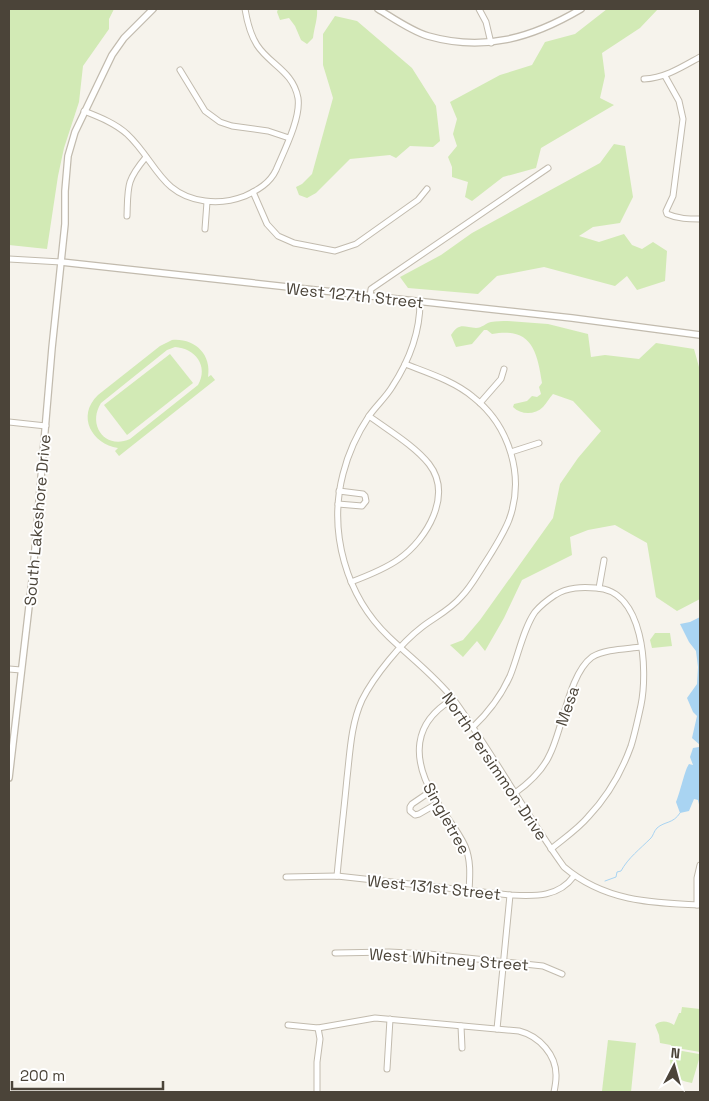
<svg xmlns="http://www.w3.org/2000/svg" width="709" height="1101" font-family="'Space Grotesk',sans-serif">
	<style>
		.green { fill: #d2eab5; fill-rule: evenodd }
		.water { fill: #a9d4f2 }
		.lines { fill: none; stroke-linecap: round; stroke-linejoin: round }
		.stream { stroke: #a9d4f2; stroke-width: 1 }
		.minor-casing { stroke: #c2bbae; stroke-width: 7 }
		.tertiary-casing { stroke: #c2bbae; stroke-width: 8 }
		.minor { stroke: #fff; stroke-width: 5 }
		.tertiary { stroke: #fff; stroke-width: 5.5 }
		.labels { text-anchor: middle; stroke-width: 4; stroke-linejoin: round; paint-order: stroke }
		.street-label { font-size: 16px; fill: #4b4439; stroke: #fff }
	</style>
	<rect width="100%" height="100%" fill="#f6f3ec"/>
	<g class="green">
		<path d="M9,9h105l-5,10v10l-26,37 -4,36 -15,46 -6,28 -11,73 -38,-4z"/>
		<path d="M278,9h39c1,9 -3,19 -4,29l-6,6 -6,-4 -6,-14 -6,-8 -9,2 -3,-8z"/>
		<path d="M607,9h51l-18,19 -38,25 3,23 -5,22 14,7 -73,43 -5,20 -33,9 -31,24 -7,-4 3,-15 -16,-5v-10l-4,-10 9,-11 -4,-12 4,-15 -7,-17 50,-27 32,-10 13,-23 30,-8z"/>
		<path d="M335,16l22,5 55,47 24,38 4,35 -7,6 -23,-1 -14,12 -6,-3 -40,4 -34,34 -9,5 -8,-3 -3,-8 6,-3 10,-10 21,-76 -10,-33v-31z"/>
		<path d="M614,144l11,2 8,51 -13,26 -27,4 -14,9 20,6 25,-8 8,11 10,4 11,-7 14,9 -2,30 -28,9 -10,-14 -12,10 -71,-19 -47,9 -19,18 -70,-6 -8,-11 41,-22 31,-22 128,-70z"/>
		<path d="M508,321l40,3 40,10 3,23 14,-2 34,4 17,-16 38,6 5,18 1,18v214l-23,12 -21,-14 -9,-54 -32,-18 -27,5 -18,7 2,18 -50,25 -18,38 -19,33 -8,-10 -14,16 -13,-12 13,-5 17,-20 73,-102 7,-34 18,-26 23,-27 -28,-30 -20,-7c-4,4 -6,9 -10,13 -8,8 -22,8 -30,0l1,-3 13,-3 5,-5 5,1 4,-3 -2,-7 3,-4c-5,-33 -11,-56 -50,-49l-5,-4h-3l-12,14 -16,3 -5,-12c8,-13 13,-8 25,-7 6,0 10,-5 15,-6 5,-1 11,-1 17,-1z"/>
		<path d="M172,340c22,-2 40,14 36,37l3,-2 4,5 -96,76 -4,-5 3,-3c-26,-4 -42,-32 -20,-53l62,-49zM175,347c20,1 34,19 23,38l-68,54c-25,11 -43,-14 -29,-36l66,-53z"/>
		<path d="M170,354l23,29 -66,52 -23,-30z"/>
		<path d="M655,633h15l2,13 -20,2 -2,-8z"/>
		<path d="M682,1007l18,2v43l-29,-5v-2l-11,-2 -1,-8 -4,-10c6,-5 13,-4 19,0l5,-12h2z"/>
		<path d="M608,1040l28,3 -5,49 -29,-1z"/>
		<path d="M671,1049l28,5 1,2 -8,27c-20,-3 -24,-15 -21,-34z"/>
	</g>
	<path class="water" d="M700,617v192l-2,-9 -4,-1 -5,12 -9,2 -4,-11c4,-9 9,-33 13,-38l4,1 -3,-8 3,-9 6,-1 1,-2 -8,-7 5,-22 -4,-4 -6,-14 10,-14 1,-17 -2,-16 -7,-9 -9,-18 10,-2z"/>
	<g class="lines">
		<path class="stream" d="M605,881l11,-4 1,-5 4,-1c7,-13 19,-22 30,-33 2,-2 3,-7 6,-10 8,-7 16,-4 23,-15"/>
		<g class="minor-casing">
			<g id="minor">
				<path d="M479,9l7,13 5,21"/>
				<path d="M180,70l25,41 15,11 12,4 36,5 21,7"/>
				<path d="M665,76l14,25 4,18 -10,77 -7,15 1,3c11,5 22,5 33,5"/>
				<path d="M644,79c21,-1 38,-12 56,-22"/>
				<path d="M84,111c15,6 31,12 43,23 29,27 33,61 78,67 14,2 27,0 40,-5 13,-6 25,-13 31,-26 8,-19 25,-52 22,-72 -5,-27 -28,-33 -41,-53 -7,-11 -10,-24 -12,-36"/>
				<path d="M253,192l14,32 11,12 16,7 41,8 21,-7 62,-44 9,-11"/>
				<path d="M127,216c1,-30 -1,-35 19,-59"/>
				<path d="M205,229l2,-27"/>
				<path d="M9,259l52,3"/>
				<path d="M370,296l1,-7 177,-121"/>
				<path d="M420,302c0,31 -11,59 -28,85 -6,10 -16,19 -23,29 -12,18 -21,38 -26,58 -15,58 3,122 46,163 22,21 46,39 65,63 39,54 71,113 110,167 40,34 86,36 136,38"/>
				<path d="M480,403l21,-24 3,-10"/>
				<path d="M9,422l37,4"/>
				<path d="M511,452l28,-9"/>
				<path d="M338,504l24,2 4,-5 -1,-5 -2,-2 -24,-3"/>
				<path d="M351,582c16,-6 34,-13 48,-23 28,-20 54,-64 30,-95 -14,-18 -41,-34 -60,-48"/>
				<path d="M599,588l5,-28"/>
				<path d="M9,669l12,1"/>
				<path d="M453,699c-41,24 -41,60 -19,98 9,17 23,31 31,49 6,14 5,29 4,45"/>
				<path d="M473,727c16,-15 28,-31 37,-51 8,-19 13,-47 25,-64 5,-6 14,-13 20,-17 13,-8 27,-8 41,-7 48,2 52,82 45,117 -3,14 -6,28 -10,41 -9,25 -24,51 -43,71 -10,12 -25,22 -37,32"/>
				<path d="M431,791l-19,13 -2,3v4l5,4 4,-1 19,-11"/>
				<path d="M515,793c14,-10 28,-23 35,-39 13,-26 19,-80 42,-97 13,-8 34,-8 49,-10"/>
				<path d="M337,876c3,-33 7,-66 10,-98 3,-26 4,-54 15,-78 12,-24 39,-57 60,-73 13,-10 28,-17 39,-30 10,-10 16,-22 24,-34 9,-14 18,-28 24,-43 16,-43 1,-94 -36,-123 -19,-16 -45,-24 -68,-33"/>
				<path d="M286,877l51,-1 173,19c24,1 48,3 64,-19"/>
				<path d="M697,905v-27l3,-13"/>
				<path d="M335,953l54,-1 40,2 114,12 19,8"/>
				<path d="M288,1025l30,3 57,-10 144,13c20,5 38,24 37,46 0,5 -1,10 -2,15"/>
				<path d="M461,1026l1,22"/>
				<path d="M497,1029l13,-134"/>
				<path d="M387,1069l3,-50"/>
				<path d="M317,1092v-30l3,-23 -2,-11"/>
			</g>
		</g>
		<g class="tertiary-casing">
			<g id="tertiary">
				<path d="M378,9c15,9 33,22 50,27 56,16 104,2 153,-27"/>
				<path d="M61,262l511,56 128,17"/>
				<path d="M9,778l24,-206 19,-224 13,-124v-33l3,-35 7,-24 37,-77 12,-17 29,-29"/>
			</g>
		</g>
		<use href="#minor" class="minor"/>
		<use href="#tertiary" class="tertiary"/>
	</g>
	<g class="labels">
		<g class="street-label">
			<text transform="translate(355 295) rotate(6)" y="6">West 127th Street</text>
			<text transform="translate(37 520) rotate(-85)" y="6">South Lakeshore Drive</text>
			<text transform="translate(567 706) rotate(-71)" y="6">Mesa</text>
			<text transform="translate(495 766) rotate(56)" y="6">North Persimmon Drive</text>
			<text transform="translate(447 818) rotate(61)" y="6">Singletree</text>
			<text transform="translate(434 887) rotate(6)" y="6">West 131st Street</text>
			<text transform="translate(449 959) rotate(4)" y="6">West Whitney Street</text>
		</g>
	</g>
	<rect width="709" height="1101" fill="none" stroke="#4b4439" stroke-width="20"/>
	<g transform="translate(674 1066) rotate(6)" stroke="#ffffff" stroke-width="4" paint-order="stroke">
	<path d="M0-4L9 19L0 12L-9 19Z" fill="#4b4439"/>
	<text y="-8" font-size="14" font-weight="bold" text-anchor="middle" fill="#4b4439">N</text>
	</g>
	<path d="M12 1081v8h151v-8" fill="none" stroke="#4b4439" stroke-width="2.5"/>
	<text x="20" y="1081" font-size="15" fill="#4b4439" stroke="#ffffff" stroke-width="4" paint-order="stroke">200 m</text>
</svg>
